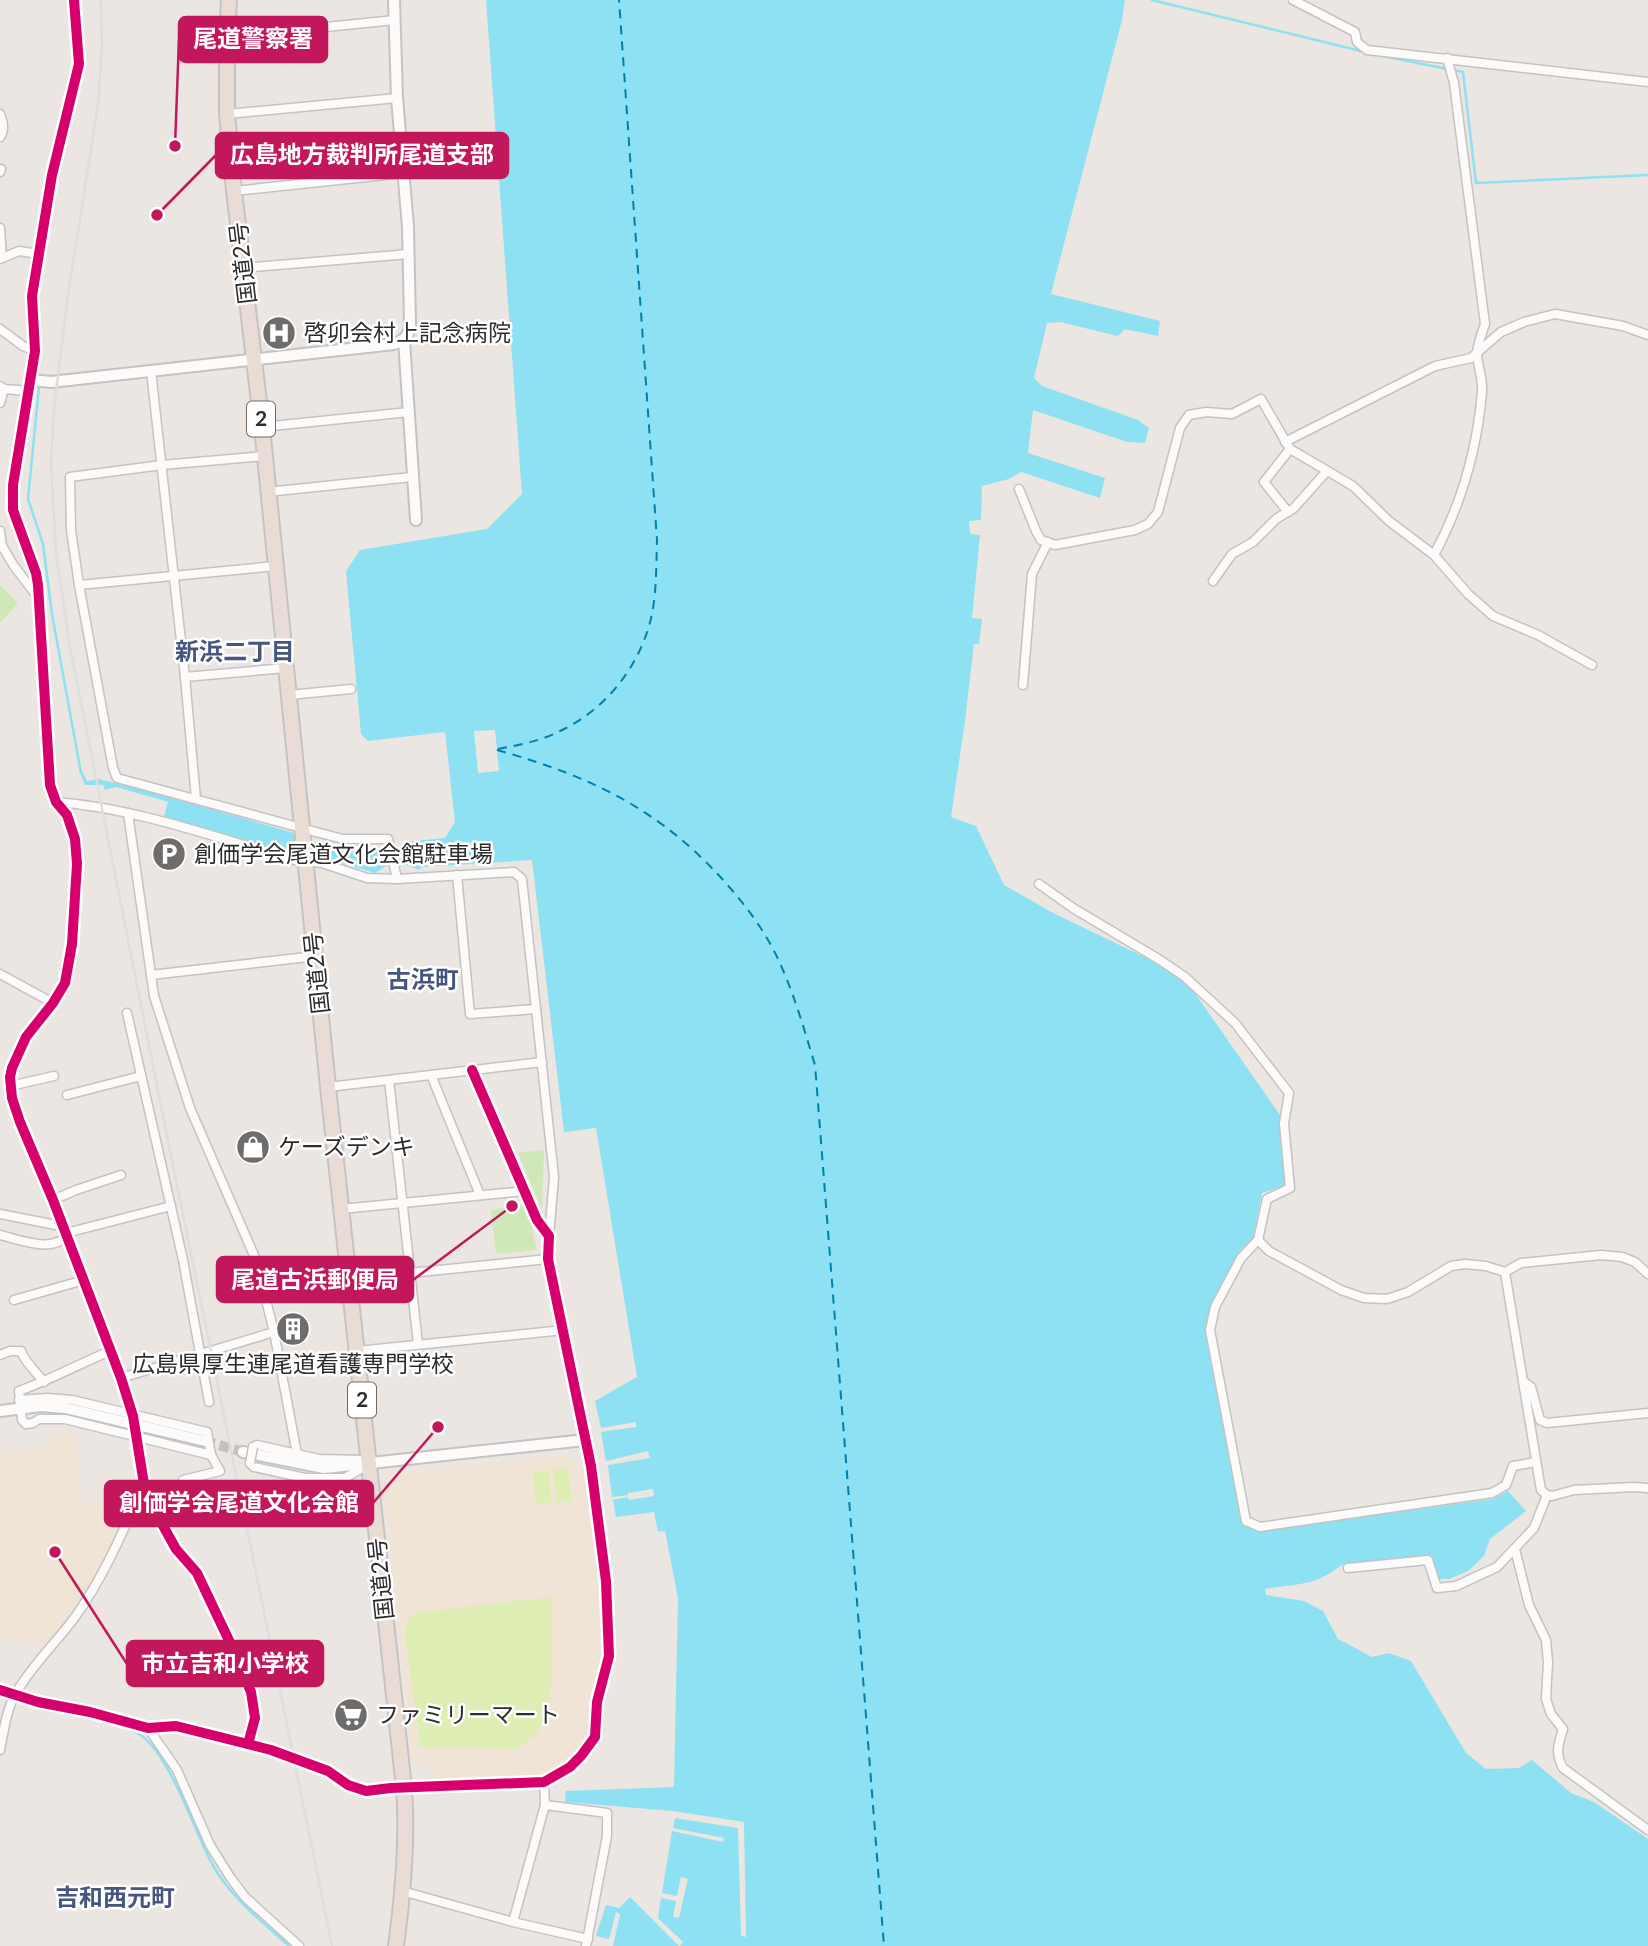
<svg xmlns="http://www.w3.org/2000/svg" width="1648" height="1946" font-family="Lato,'Noto Sans JP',sans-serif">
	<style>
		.education { fill: #efe4d5 }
		.green { fill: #d0e8b7 }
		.pitch { fill: #ddedb4 }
		.water { fill: #8ee1f2 }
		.pier { fill: #ebe6e1 }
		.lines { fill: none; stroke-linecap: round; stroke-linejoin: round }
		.stream { stroke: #8ee1f2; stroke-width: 2.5 }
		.ferry { stroke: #017fab; stroke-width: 2; stroke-dasharray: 9 7; stroke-linecap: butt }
		.secondary-tunnel { stroke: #c5c1bd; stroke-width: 10; stroke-dasharray: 10 5; stroke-linecap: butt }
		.street-casing { stroke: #c4c2c3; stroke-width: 11 }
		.secondary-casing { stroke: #c4c2c3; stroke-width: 14 }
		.highway-casing { stroke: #c6c4c2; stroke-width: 18 }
		.street { stroke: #fcfbfa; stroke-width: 8 }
		.secondary { stroke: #fcfbfa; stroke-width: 10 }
		.highway { stroke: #e9dcd4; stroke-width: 14 }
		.rail { stroke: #dededf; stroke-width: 2.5 }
		.street-bridge-casing { stroke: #c4c2c3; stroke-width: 11; stroke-linecap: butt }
		.street-bridge { stroke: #fcfbfa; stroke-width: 8 }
		.cycleway-casing { stroke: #fff; stroke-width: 15 }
		.cycleway { stroke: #d6006c; stroke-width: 10 }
		.labels { text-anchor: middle; stroke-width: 5; stroke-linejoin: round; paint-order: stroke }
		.shield { fill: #fff; stroke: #6b6b6b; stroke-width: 2 }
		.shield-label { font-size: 21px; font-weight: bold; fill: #2c2c2c }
		.street-label { font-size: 23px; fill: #2c2c2c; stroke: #fff }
		.poi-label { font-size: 23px; fill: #2c2c2c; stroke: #fff; text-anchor: start }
		.neighbourhood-label { font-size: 24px; font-weight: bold; fill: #475681; stroke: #fff }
		.leader { fill: none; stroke: #c2185b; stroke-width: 2.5 }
		.callout-dot { fill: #c2185b; stroke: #fff; stroke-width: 2.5 }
		.callout { fill: #c2185b; stroke: #c2185b; stroke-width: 2.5 }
		.callout-label { font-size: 24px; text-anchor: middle; font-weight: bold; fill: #fff }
	</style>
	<rect width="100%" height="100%" fill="#ebe6e1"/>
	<g class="education">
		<path d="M72,1429l5,15 5,59 26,-5 9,39 -15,30 -29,48 -25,31 -48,-7v-184l41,-10z"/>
		<path d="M565,1455l18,12 15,106 2,89 -12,46 1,20 -12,24 -17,16 -18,6 -12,3 -98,2 -1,-15 -18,2 -30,-287 4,-5z"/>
	</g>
	<g class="green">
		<path d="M0,585l18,18 -18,20z"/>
		<path d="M544,1150l-2,60 -24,-57z"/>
		<path d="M526,1204l11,46 -41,4 -5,-44z"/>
	</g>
	<g class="pitch">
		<path d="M568,1468l3,33 -15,1 -3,-33z"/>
		<path d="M549,1470l2,33 -15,1 -3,-32z"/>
		<path d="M551,1597c0,33 7,111 -14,135 -6,7 -15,12 -21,17l-96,-2 -15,-113 2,-12 8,-9z"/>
	</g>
	<g class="water">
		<path d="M486,0h639l-3,20 -71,274 109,27 -2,15 -33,-7 -7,7 -58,-14 -13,1 -13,55 8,8 96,34 11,8 -4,15 -18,-1 -94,-32 -5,43 77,25 -5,20 -79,-26 -12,7 -27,7 -1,34 -12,1 1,13 10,1 -8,83 10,1 -3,25h-5l-9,77 -14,96 25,9 28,59 49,28 104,50 35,26 88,126 5,71 -23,7 -9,46 -13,11 -30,59 -5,21 37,194 18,7 233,-32 15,-8 18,20 -36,28 -6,17 -16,15 -19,8h-10l-7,-24 -88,9c-7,4 -12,8 -19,12 -17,10 -40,9 -60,13l1,6 38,6 19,10 15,28 34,18 17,-4 22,8 55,92 20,16 33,-1 13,-8 39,33 23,9 54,37v107h-968l3,-4 -25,-24 3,-20 15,3 -3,16 6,1 9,-39 -7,-2 -4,19 -15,-3 10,-62 51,11 1,-4 -51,-10 2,-10 63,10 3,108 5,1 -2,-115 -71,-11 -108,-9 1,-11 108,-4 4,-189 -13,-67 -7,1 -4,-20 -38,5 -3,-17 15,-3 1,3 25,-4 -1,-7 -25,4v2l-16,2 -4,-32 42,-7 -2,-7 -42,10 -5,-29 35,-5v-5l-35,6 -6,-27 42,-24 -41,-249 -32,4 -32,-272 -110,7 -3,3 -12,-5 -21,1 -11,7 -58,-17 -26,-2 -127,-38 4,-14 -52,-15 -11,3 -2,-5h-18l-6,-15 2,-1 6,12 11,-2 38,9 155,44 25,14 4,-1c28,5 54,9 83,6v-9l42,-4 10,-16 -10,-90 -77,9 -7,-7 -15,-163 14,-21 127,-21 35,-35z"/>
		<path d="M630,1897l49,49h-66l7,-32 -4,-2 -7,27 -13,-3 10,-31 13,3z"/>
	</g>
	<path class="pier" d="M495,730l4,41 -21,2 -4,-42z"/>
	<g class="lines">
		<g class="stream">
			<path d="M1152,0l213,52"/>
			<path d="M1378,55l69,14"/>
			<path d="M1454,70l9,2 13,111 172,-8"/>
			<path d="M39,387l-11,112 15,45 9,70 29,159"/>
			<path d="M0,1696c17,5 34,12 52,15 28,6 63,6 87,23 33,22 55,99 76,135 18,30 49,54 74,77"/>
		</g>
		<g class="ferry">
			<path d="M498,749c21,-4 43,-8 62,-18 43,-20 76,-60 89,-105 8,-27 7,-58 8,-86l-38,-540"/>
			<path d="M497,750c96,27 167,61 234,139 18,21 35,44 47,70 16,34 26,70 37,106l69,881"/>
		</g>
		<path class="secondary-tunnel" d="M205,1441l38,11"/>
		<g class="street-casing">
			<g id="street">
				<path d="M74,0l5,64 -27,111 -20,121 3,55 -22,134v25l23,63 2,12 12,200 6,17 11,13 8,24 2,25 -5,80 -7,39 -12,20 -27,34 -14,31 -2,9 2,21 8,24 64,158 37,98 12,40"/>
				<path d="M1293,0l62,32 2,10 10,8 281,32"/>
				<path d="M227,37l168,-17"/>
				<path d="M0,114c3,8 5,16 0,23"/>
				<path d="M227,114l170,-16"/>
				<path d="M0,172l1,-3"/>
				<path d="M234,191l170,-18"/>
				<path d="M0,228l2,30"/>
				<path d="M0,259l19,-8 20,3"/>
				<path d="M243,268l166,-14"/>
				<path d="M0,329l23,17 12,5"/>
				<path d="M151,371l34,306 11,122"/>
				<path d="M0,386l4,3 25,2"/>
				<path d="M0,403l4,-14"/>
				<path d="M262,427l147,-15"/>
				<path d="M1285,442l150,-76 36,-8 30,-26 23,-10 31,-8 68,12 25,9"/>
				<path d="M264,456l-102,9 -92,12 1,53 8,55 34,183 4,10 199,54 27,7h45l9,40"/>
				<path d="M1019,489l17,42 5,9 14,5 80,-15 13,-6 10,-12 22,-84 9,-13 17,-3 26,2 29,-15 29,50 63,37 36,35 45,34 34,39 25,22 45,19 54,30"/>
				<path d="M267,492l145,-15"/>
				<path d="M1288,512l-24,-30 26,-33"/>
				<path d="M0,531l2,15 12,20 19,25 6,2"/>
				<path d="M1434,555c27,-50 43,-105 48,-163 1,-13 -4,-25 -5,-37 0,-10 5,-22 8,-31l-31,-241 -7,-25"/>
				<path d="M1213,581l19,-27 21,-12 23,-23 18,-11 33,-37"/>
				<path d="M79,585l197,-19"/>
				<path d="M185,677l101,-9"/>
				<path d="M1023,685l9,-111 16,-32"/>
				<path d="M289,695l62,-6"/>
				<path d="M56,802c80,6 161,36 238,58l28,3 45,15 30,1 117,-7 8,7 32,298 -5,59"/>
				<path d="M128,813l26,183 36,112 66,152 18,72 23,122"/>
				<path d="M457,875l13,139 66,-5"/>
				<path d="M1039,884l34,24 87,52 25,17 50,46 54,70 -5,31 6,64 -23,11 -9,41 -17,18 -26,49 -5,23 36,191 14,6 232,-34 14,-8 7,-19 23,-4"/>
				<path d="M0,974l53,29"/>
				<path d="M151,975l165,-19"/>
				<path d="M127,1013l56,247 26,142"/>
				<path d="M431,1075l49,120"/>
				<path d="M389,1080l29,264"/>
				<path d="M10,1086l44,-10"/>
				<path d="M328,1087l214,-25"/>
				<path d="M67,1095l74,-19"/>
				<path d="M53,1200l23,-10 45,-15"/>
				<path d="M341,1209l184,-18"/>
				<path d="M0,1214l56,11 6,-1"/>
				<path d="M0,1235c21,5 55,20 70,-3l101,-26"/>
				<path d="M1258,1240l11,11 72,39 23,8 23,1 21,-7 43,-26 14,-2 21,2 19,6 36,218 6,5 5,1 22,-6 60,-3 14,1"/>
				<path d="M1505,1272l16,-9 80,-8 21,2 13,5 13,12"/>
				<path d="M410,1273l138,-14"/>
				<path d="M14,1300l70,-20"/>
				<path d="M357,1351l207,-21"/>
				<path d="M0,1355l10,-4h11c3,10 16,22 23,31"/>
				<path d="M121,1378l153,-46"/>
				<path d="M1523,1381l8,6 9,33 7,3 101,-10"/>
				<path d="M19,1400l28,-2 25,2 135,32 4,23 -146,-36h-26l-6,4 -7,1 -4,-4 -3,-29c31,-11 60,-27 91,-40"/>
				<path d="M135,1432l9,52 5,4 7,25 20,36 21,24 37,78 17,41 4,26 -7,26"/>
				<path d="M250,1463l4,4 51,11h40l24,-14 -5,-4 -45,-1 -62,-14 -4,2"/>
				<path d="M305,1478l-1,13 5,29"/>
				<path d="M183,1480l37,-9 -9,-16"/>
				<path d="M1515,1549l14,56 17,35 2,22 -2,37 5,15 12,15c-5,16 -8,24 0,39l85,62"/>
				<path d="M1348,1568l80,-8 9,28 19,-2 41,-19 37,-39 13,-33"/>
				<path d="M0,1690l38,12 52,10 58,16 28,-2 95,24 57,21 20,14 18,6 25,-3 153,-6 26,-15 11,-11 14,-19 2,-35 12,-46 -3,-75 -15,-115 -43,-207 1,-23 -12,-16 -65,-150"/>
				<path d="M148,1728l29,42 33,75 20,32 15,20 54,49"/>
				<path d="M0,1750c4,-19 6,-40 16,-57 16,-28 40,-50 59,-76 29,-40 49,-88 69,-133"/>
				<path d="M545,1805l62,8v23l-21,110"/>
				<path d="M402,1891l111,31 75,17"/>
				<path d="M513,1922l32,-117 -1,-23"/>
			</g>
		</g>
		<g class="secondary-casing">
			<g id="secondary">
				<path d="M404,340l12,180"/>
				<path d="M31,380l20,2 343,-38c11,-4 15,-8 16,-20l-2,-97 -11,-129 -3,-98"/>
				<path d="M0,1411l41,-5 24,2 140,33"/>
				<path d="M243,1452l81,16 261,-28"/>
			</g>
		</g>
		<g class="highway-casing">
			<path id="highway" d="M229,0l-2,37v77l7,77 28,236 66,660 76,701c4,52 -1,106 -8,158"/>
		</g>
		<use href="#street" class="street"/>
		<use href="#secondary" class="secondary"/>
		<use href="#highway" class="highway"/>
		<path class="rail" d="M101,0l1,47 -4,58 -30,190 -14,113 -3,56 5,89 14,94 92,464 170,835"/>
		<g class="street-bridge-casing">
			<g id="street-bridge">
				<path d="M133,1418l2,14"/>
				<path d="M250,1463l3,-16"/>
			</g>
		</g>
		<use href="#street-bridge" class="street-bridge"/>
		<g class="cycleway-casing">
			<g id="cycleway">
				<path d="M74,0l5,64 -27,111 -20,121 3,55 -22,134v25l23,63 2,12 12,200 6,17 11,13 8,24 2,25 -5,80 -7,39 -12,20 -27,34 -14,31 -2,9 2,21 8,24 33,78 68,178 12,38 11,68 5,4 7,25 20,36 21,24 37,78 17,41 4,26 -7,26"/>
				<path d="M0,1690l38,12 52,10 58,16 28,-2 95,24 57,21 20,14 18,6 25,-3 153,-6 26,-15 11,-11 14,-19 2,-35 12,-46 -3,-75 -15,-115 -43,-207 1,-23 -12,-16 -65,-150"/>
			</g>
		</g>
		<use href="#cycleway" class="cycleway"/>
	</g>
	<defs>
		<g id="hospital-disc" transform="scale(1.75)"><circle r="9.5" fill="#6f6d6b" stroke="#fff"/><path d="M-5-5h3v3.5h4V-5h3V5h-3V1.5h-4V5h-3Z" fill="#fff"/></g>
		<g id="parking-disc" transform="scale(1.75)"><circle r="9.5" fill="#6f6d6b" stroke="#fff"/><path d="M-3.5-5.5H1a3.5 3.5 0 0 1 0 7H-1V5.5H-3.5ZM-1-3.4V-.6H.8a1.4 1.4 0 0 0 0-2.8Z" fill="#fff"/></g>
		<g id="shop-disc" transform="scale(1.75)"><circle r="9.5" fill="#6f6d6b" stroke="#fff"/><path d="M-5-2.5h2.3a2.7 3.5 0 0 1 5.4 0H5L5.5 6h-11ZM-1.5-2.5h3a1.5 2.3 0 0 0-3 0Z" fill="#fff"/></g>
		<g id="building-disc" transform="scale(1.75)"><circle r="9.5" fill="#6f6d6b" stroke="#fff"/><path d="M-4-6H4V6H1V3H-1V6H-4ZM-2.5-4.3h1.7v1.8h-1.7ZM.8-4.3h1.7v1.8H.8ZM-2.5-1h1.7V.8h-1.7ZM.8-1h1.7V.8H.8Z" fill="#fff"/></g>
		<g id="supermarket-disc" transform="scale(1.75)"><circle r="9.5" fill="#6f6d6b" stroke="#fff"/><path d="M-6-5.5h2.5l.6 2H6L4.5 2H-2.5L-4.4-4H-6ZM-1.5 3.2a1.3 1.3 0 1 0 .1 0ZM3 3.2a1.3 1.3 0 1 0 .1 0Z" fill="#fff"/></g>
	</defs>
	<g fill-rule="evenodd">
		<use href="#hospital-disc" x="279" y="333"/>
		<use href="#parking-disc" x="169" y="854"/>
		<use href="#shop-disc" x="253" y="1147"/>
		<use href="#building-disc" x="293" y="1329"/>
		<use href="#supermarket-disc" x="351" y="1715"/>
	</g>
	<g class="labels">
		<g class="shield">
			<rect x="247" y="401.5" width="28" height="35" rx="5"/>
			<rect x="348" y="1382.5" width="28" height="35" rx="5"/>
		</g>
		<g class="shield-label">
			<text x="261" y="426">2</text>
			<text x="362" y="1407">2</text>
		</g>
		<g class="street-label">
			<text transform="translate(243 263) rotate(-97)" y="8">国道2号</text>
			<text transform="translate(317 973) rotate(-96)" y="8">国道2号</text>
			<text transform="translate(381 1579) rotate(-96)" y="8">国道2号</text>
		</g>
		<g class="poi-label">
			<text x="304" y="341">啓卯会村上記念病院</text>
			<text x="194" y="862">創価学会尾道文化会館駐車場</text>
			<text x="278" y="1155">ケーズデンキ</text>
			<text x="293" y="1372" text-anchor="middle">広島県厚生連尾道看護専門学校</text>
			<text x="376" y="1723">ファミリーマート</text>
		</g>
		<g class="neighbourhood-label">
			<text x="235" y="660">新浜二丁目</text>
			<text x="423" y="988">古浜町</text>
			<text x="115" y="1906">吉和西元町</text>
		</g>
	</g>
	<path class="leader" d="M175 146L179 39M157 215L216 155M512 1206L413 1280M438 1427L373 1503M55 1552L127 1664"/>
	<g class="callout-dot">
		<circle cx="175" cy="146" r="7"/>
		<circle cx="157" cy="215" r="7"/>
		<circle cx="512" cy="1206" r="7"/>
		<circle cx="438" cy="1427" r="7"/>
		<circle cx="55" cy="1552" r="7"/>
	</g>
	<g class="callout">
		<rect x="179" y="17" width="148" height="45" rx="7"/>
		<rect x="216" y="133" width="292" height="45" rx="7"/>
		<rect x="217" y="1257" width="196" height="45" rx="7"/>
		<rect x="105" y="1481" width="268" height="45" rx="7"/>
		<rect x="127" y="1641" width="196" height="45" rx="7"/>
	</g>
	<g class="callout-label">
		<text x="253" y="47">尾道警察署</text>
		<text x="362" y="163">広島地方裁判所尾道支部</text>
		<text x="315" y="1288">尾道古浜郵便局</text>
		<text x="239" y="1511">創価学会尾道文化会館</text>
		<text x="225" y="1672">市立吉和小学校</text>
	</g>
</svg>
